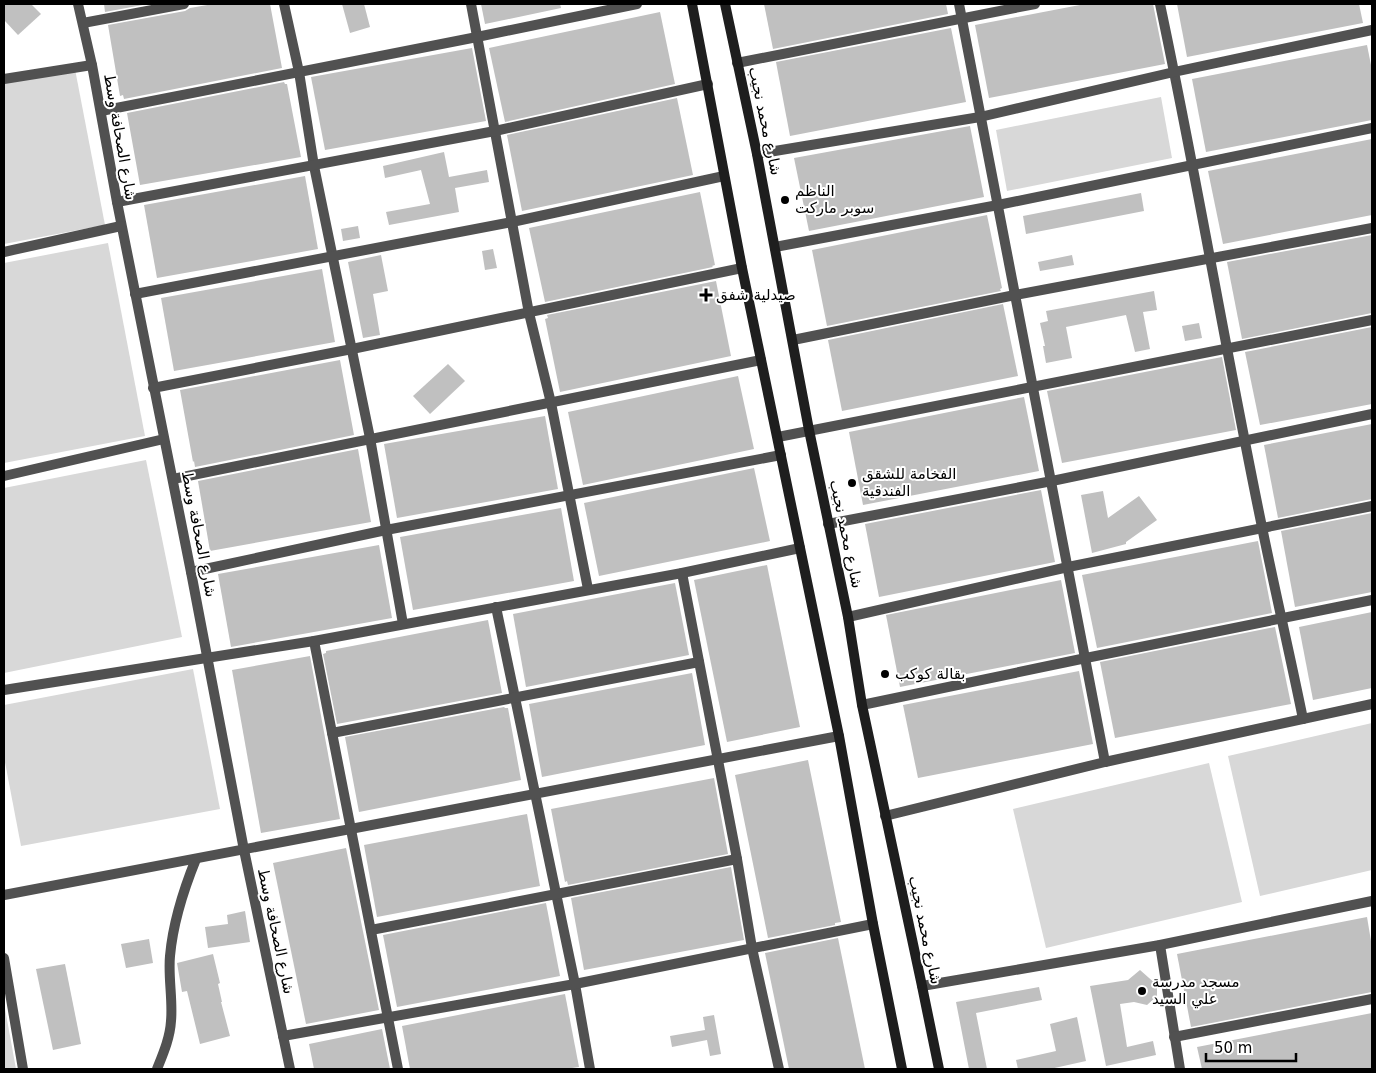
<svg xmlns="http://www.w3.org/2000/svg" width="1376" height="1073" font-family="'DejaVu Sans',Vazirmatn,sans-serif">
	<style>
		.green { fill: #d8d8d8 }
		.building { fill: #c0c0c0 }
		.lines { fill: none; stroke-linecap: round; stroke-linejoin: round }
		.minor { stroke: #515151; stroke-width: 10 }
		.secondary { stroke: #1e1e1e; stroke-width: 10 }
		.poi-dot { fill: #000; stroke: #fff; stroke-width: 2 }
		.labels { text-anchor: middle; stroke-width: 4; stroke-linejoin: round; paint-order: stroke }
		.street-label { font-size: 15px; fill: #000; stroke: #fff }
		.poi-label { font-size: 15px; fill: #000; stroke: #fff; text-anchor: start }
	</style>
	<rect width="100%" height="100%" fill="#fff"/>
	<g class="green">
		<path d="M74,64l31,161 -101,19v-167z"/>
		<path d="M1161,97l11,61 -165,33 -11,-61z"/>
		<path d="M108,243l37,193 -141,27v-200z"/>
		<path d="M146,460l36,177 -178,36v-185z"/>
		<path d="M193,669l27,140 -199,37 -17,-89v-52z"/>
		<path d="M1372,723v147l-112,26 -32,-140z"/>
		<path d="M1209,763l33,139 -196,46 -33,-139z"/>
		<path d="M4,1003l12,66h-12z"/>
	</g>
	<g class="building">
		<path d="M4,4h27l10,10 -23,21 -14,-15z"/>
		<path d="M104,4h44l-43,8z"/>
		<path d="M213,4h57l12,64 -158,31 -1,-4 -3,1 -12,-71 77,-14 5,-3z"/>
		<path d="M342,4h22l6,23 -20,6z"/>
		<path d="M481,4h79l1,4 -76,16z"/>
		<path d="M764,4h182l2,10 -175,35z"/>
		<path d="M1085,4h68l12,60 -176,34 -14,-73z"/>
		<path d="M1177,4h182l4,19 -176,34z"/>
		<path d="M660,12l15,72 -170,38 -16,-74z"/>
		<path d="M951,28l15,74 -176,34 -14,-74z"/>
		<path d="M1367,45l5,25v50l-166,32 -14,-73z"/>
		<path d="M472,48l14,73 -161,29 -14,-73z"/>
		<path d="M284,82l1,2h2l14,73 -161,28 -13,-72z"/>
		<path d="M677,98l16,77 -171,36 -15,-76z"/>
		<path d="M970,126l14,71 -175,34 -15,-73z"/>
		<path d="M1372,139v76l-149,29 -15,-73z"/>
		<path d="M444,152l5,25 38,-7 2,12 -34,6 4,24 -70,13 -3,-13 44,-8 -9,-34 -36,8 -2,-12z"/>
		<path d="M305,176l13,73 -161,29 -13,-73z"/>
		<path d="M700,192l15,73 -3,1 1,1 -168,35 -16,-74z"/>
		<path d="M1141,193l3,18 -118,23 -3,-18z"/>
		<path d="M987,215l15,73 -2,1 1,2 -174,35 -15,-76z"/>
		<path d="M358,226l2,12 -17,3 -2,-12z"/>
		<path d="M1372,235v78l-130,26 -15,-77z"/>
		<path d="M493,249l4,19 -12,2 -3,-19z"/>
		<path d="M381,255l7,36 -15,3 7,41 -17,3 -15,-76z"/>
		<path d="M1072,255l2,10 -34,6 -2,-9z"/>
		<path d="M322,269l13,73 -161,29 -13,-73z"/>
		<path d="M716,281l15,75 -171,36 -15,-73 3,-1 -1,-3z"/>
		<path d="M1154,291l3,19 -14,2 7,37 -15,3 -9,-37 -60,12 6,31 -26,5 -3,-17h2l-5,-23 8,-2 -2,-10z"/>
		<path d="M1003,304l15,72 -176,35 -14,-71z"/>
		<path d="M1199,323l3,15 -17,3 -3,-15z"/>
		<path d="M1372,327v77l-112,21 -15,-73z"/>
		<path d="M1222,357l14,73 -174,33 -15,-72z"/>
		<path d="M340,360l14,75 -159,32 -1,-6 -1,1 -13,-72z"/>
		<path d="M448,364l17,17 -35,33 -17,-18z"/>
		<path d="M738,376l16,73 -171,36 -15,-73z"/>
		<path d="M1024,397l15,74 -176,34 -14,-73z"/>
		<path d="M545,416l13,73 -161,29 -13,-74z"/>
		<path d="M1372,424v75l-94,19 -14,-73z"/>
		<path d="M358,449l13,73 -161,29 -12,-70z"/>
		<path d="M754,468l16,73 -171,35 -15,-73z"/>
		<path d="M1041,490l14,72 -176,35 -14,-73z"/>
		<path d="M1103,491l5,27 31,-22 18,24 -31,22v2l-34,9 -11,-58z"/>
		<path d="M561,508l13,73 -161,29 -13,-73z"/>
		<path d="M1372,513v79l-77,15 -14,-76z"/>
		<path d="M1258,541l14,72 -175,35 -15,-73z"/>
		<path d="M379,545l13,73 -161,29 -13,-73z"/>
		<path d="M767,565l33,162 -73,15 -33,-162z"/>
		<path d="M1061,580l14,73 -175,34 -14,-72z"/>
		<path d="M675,583l14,72 -163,32 -13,-73z"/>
		<path d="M1372,612v76l-59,12 -14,-73z"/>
		<path d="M488,620l14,73 -165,31 -14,-70 3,-1v-2z"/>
		<path d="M1275,627l16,77 -176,34 -15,-76z"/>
		<path d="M310,656l30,163 -79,14 -29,-163z"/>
		<path d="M1079,671l14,73 -175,34 -15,-73z"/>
		<path d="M692,673l13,72 -163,32 -13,-73z"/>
		<path d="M504,707l1,1h3l13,72 -162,32 -14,-75z"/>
		<path d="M808,760l33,162 -6,1v2l-67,13 -33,-163z"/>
		<path d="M714,778l14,76 -160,31 -1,-4 -2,1 -14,-73z"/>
		<path d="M527,814l13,72 -163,31 -13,-72z"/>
		<path d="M346,848l33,162 -73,14 -33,-161z"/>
		<path d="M731,867l13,73 -160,30 -13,-72z"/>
		<path d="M546,903l14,73 -163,31 -14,-72z"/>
		<path d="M245,911l5,31 -42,6 -3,-21 23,-3 -1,-9z"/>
		<path d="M1367,917l5,30v45l-181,35 -14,-73z"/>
		<path d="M838,938l27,131h-76l-24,-116z"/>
		<path d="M149,939l4,24 -27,5 -5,-24z"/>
		<path d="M213,954l7,29 -2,1 4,18h-1l9,34 -30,8 -13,-53 -5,1 -5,-29z"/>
		<path d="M65,964l16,80 -28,6 -17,-81z"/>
		<path d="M1140,970l17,15v11l-10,9 -13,-3 -14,2 7,43 26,-6 3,14 -50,11 -16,-80 38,-6z"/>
		<path d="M1039,987l3,13 -66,13 11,56h-18l-13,-67z"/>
		<path d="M565,994l14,73 -14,2h-155l-8,-43z"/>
		<path d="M1372,1013v56h-170l-5,-22z"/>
		<path d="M714,1015l7,39 -11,2 -3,-16 -35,7 -2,-11 35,-6 -2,-13z"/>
		<path d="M1077,1017l9,44 -36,8h-32l-2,-9 40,-9 -6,-27z"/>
		<path d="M382,1029l8,40h-76l-5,-25z"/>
	</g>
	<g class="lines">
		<g class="minor">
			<path d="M78,4l14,61 25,137 74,370 53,278 46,219"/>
			<path d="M284,4l15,68 15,94 56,272 33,186"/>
			<path d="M471,4l58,309 22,90 37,186"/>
			<path d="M959,4l146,758"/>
			<path d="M1160,4c37,174 66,349 102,523 13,64 28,128 41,192"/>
			<path d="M83,23l101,-19"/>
			<path d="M737,63l298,-59"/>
			<path d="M4,79l88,-14"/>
			<path d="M101,111l376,-74 160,-33"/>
			<path d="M757,154l223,-37 194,-45 198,-42"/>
			<path d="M117,202l378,-71 213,-47"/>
			<path d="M775,247l223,-42 374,-77"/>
			<path d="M4,252l117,-26"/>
			<path d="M135,294l377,-72 212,-46"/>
			<path d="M793,340l222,-45 357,-67"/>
			<path d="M153,388l199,-39 390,-81"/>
			<path d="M778,437l594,-117"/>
			<path d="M4,476l160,-37"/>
			<path d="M173,479l588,-119"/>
			<path d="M828,524l224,-43 320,-67"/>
			<path d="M191,572l195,-42 395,-75"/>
			<path d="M682,573l55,286 15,89 27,121"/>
			<path d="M496,607l79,377 15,85"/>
			<path d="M848,617l220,-50 304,-61"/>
			<path d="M314,641l84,428"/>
			<path d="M4,690l310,-49 368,-68 118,-25"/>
			<path d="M862,705l224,-47 286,-58"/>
			<path d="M332,733l367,-71"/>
			<path d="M885,816l220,-54 267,-58"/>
			<path d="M4,895l835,-159"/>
			<path d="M371,930l366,-71"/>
			<path d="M1160,945l20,124"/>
			<path d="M4,958l19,111"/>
			<path d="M922,986l238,-41 212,-44"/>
			<path d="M283,1036l292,-52 298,-60"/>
			<path d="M1174,1037l198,-38"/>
			<path d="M157,1069c6,-15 13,-31 14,-48 2,-21 -3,-44 -1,-65 3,-34 13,-65 26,-97"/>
		</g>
		<g class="secondary">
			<path d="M692,4l50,264 97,468 34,188 29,145"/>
			<path d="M725,4l32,150 52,276 39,187 14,88 60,281 17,83"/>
		</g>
	</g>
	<g class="poi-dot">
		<circle cx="785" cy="200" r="5"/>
		<path d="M703.5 287.5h5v5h5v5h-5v5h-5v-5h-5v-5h5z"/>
		<circle cx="852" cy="483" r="5"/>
		<circle cx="885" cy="674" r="5"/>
		<circle cx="1142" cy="991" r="5"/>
	</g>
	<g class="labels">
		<g class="street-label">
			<text transform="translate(765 121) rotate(78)" y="5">شارع محمد نجيب</text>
			<text transform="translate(120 137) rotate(80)" y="5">شارع الصحافة وسط</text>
			<text transform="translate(199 534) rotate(79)" y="5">شارع الصحافة وسط</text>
			<text transform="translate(846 534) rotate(78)" y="5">شارع محمد نجيب</text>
			<text transform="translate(925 930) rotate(78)" y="5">شارع محمد نجيب</text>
			<text transform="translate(276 931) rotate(78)" y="5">شارع الصحافة وسط</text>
		</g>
		<g class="poi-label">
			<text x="795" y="196">الناظم<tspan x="795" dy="17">سوبر ماركت</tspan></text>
			<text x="716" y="300">صيدلية شفق</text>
			<text x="862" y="479">الفخامة للشقق<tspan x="862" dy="17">الفندقية</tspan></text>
			<text x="895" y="679">بقالة كوكب</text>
			<text x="1152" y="987">مسجد مدرسة<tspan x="1152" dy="17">علي السيد</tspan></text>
		</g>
	</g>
	<rect width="1376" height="1073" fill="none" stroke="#000000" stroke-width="10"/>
	<path d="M1206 1053v8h90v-8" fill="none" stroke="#000000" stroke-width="2.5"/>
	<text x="1214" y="1053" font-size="15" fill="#000000" stroke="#ffffff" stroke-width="4" paint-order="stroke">50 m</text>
</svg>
